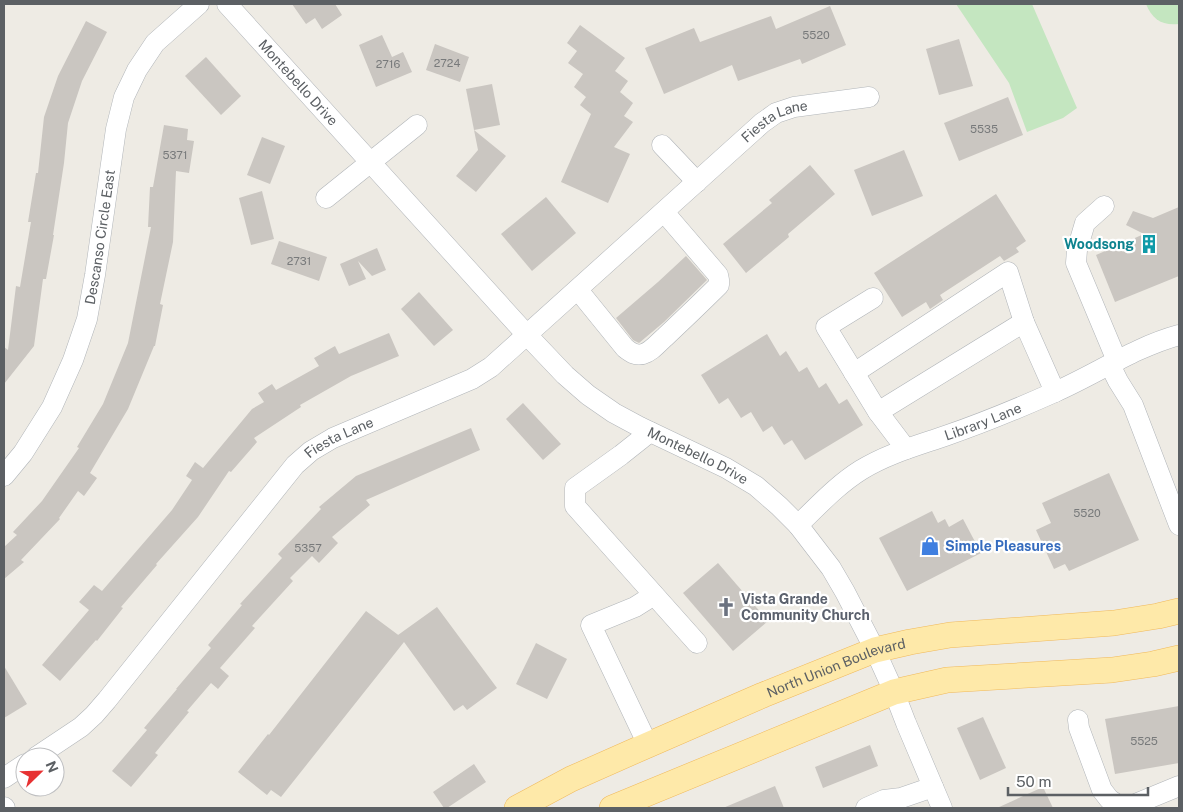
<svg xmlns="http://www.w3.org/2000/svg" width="1183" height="812" font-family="'Public Sans',sans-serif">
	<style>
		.green { fill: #c4e6c0 }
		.building { fill: #cac6c1 }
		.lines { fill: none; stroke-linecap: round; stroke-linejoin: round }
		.minor-casing { stroke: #b1b5b9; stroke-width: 21 }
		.major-casing { stroke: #f0b95b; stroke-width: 26 }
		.minor { stroke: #fff; stroke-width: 20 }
		.major { stroke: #fee9a9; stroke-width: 25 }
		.labels { text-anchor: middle; stroke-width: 4.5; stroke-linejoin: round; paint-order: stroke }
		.number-label { font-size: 11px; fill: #787a7b }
		.street-label { font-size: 14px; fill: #5c6064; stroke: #fff }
		.culture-label { font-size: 14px; font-weight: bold; fill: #0d838f; stroke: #fff; text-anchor: end }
		.shop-label { font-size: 14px; font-weight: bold; fill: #366cbe; stroke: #fff; text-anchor: start }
		.worship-label { font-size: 14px; font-weight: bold; fill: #5b616d; stroke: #fff; text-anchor: start }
	</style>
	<rect width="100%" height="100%" fill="#eeebe4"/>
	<g class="green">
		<path d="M956,4h76l45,104 -14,10 -36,14 -18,-49z"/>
		<path d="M1146,4h33v20c-17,2 -27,-5 -33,-20z"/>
	</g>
	<g class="building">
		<path d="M292,4h43l7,11 -20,14 -7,-11 -9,6z"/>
		<path d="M830,6l16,39 -44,19 -2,-5 -62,22 -6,-16 -68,29 -19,-46 49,-20 6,14 71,-26 5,13z"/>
		<path d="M86,21l21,11 -25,49 -14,42 -4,40 -11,72h1l-8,44h-3l-9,67 -30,38v-37l4,3 8,-64 4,1 11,-65h-3l8,-49h2l6,-56 14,-41z"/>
		<path d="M580,25l45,33 -10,13 13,10 -8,11 13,11 -9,13 9,6 -19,25 16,7 -22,49 -47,-21 30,-68 -11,-9 6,-8 -12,-10 9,-13 -15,-11 9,-12 -10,-8z"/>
		<path d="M382,35l10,22 11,-5 9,20 -36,15 -17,-42z"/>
		<path d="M959,39l14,47 -34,9 -13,-46z"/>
		<path d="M435,44l34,13 -9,25 -34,-12z"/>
		<path d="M206,57l35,39 -20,19 -36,-39z"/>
		<path d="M492,84l8,41 -26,5 -8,-41z"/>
		<path d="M1008,97l15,38 -64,26 -15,-38z"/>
		<path d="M164,125l24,4 -1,11 7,1 -5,32 -13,-2 -3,71 -13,62 3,1 -8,41h-1l-26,63 -38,64 7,5 -13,18 -6,-5 -19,27 1,1 -39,41 3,2 -20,17v-32l13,-12 -4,-3 29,-31 37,-53 -2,-1 26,-43 25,-61 23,-116h-3l2,-40h3z"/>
		<path d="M474,130l32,26 -30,36 -20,-16 22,-26z"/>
		<path d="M262,137l23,9 -15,38 -23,-9z"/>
		<path d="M904,150l19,46 -51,20 -18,-46z"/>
		<path d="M810,165l25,29 -47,40 1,3 -43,36 -23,-29 49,-41 -3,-3z"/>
		<path d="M262,191l12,48 -23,6 -12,-47z"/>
		<path d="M996,194l30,47 -10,7 3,4 -15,9 -4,-5 -60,39 3,5 -13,9 -4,-7 -24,15 -28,-44z"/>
		<path d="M546,197l30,36 -44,38 -31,-37z"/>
		<path d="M1179,207v69l-64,26 -19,-47 48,-21 -18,-9 7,-14 20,7z"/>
		<path d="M279,241l48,16 -8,24 -48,-17z"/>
		<path d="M377,248l9,22 -14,6 -14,-15 8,18 -17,7 -9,-22z"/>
		<path d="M686,256l21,24 -43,42 -25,21 -6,-3 -17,-22 42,-36z"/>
		<path d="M419,292l34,38 -19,16 -33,-37z"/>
		<path d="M389,333l10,23 -48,20 -51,29 1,2 -47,31 3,4 -26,30 -2,-1 -31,46 -42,47 1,1 -36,42 2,1 -26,33 -1,-1 -36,41 -18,-16 47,-55 -10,-8 15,-17 8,6 70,-81 20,-30 -6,-4 9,-14 8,6 49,-59 12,-7 -6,-9 14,-9 4,6 43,-24 -5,-8 21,-12 4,8z"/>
		<path d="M767,334l13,22 6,-5 13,21 8,-5 12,21 7,-5 13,21 8,-5 16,26 -58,35 -13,-20 -8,5 -12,-19 -9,6 -12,-20 -10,6 -13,-20 -9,6 -18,-29z"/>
		<path d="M523,403l38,41 -18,16 -37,-41z"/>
		<path d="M471,428l9,22 -114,50 4,5 -38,32 6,6 -19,20 -7,-7 -22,22 3,3 -41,45 3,2 -35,40 9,8 -11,13 -7,-6 -24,28 2,1 -34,41 3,2 -27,32 -19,-16 35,-41 -3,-2 33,-39h-1l35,-41 -3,-3 34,-40 -2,-1 42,-46 -4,-4 43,-45 -2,-2 37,-31z"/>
		<path d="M1109,473l30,67 -70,31 -4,-7 -11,5 -18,-39 15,-7 -9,-20z"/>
		<path d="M932,511l6,12 7,-4 4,8 14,-8 18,34 -74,38 -28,-53z"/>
		<path d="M718,563l50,58 -35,30 -50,-58z"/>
		<path d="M437,607l60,81 -30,22 -4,-5 -9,6 -50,-69 -123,155 -10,-7 -4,5 -29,-23 30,-38 1,1 97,-124 35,26 -3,-2z"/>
		<path d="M536,643l31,16 -20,40 -31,-15z"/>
		<path d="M4,666l23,38 -23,14z"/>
		<path d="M1179,706v57l-64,11 -10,-55z"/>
		<path d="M983,717l23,51 -26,12 -23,-52z"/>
		<path d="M870,745l8,21 -55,22 -8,-21z"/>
		<path d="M474,764l12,18 -39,26h-3l-11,-16z"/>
		<path d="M775,786l9,22h-61z"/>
		<path d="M1043,787l10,21h-56z"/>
	</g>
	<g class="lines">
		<g class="minor-casing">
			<g id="minor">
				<path id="s1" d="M227,4l300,331 38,40 23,20 26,18 26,14 86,41 30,18 23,20 19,19 33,43 14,24 30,58 19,42 12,31 36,85"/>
				<path d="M662,145l35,37"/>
				<path d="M326,198l91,-73"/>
				<path d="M1104,206l-19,17 -8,27 -1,13 41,98"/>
				<path d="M578,290l47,58c5,4 10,8 18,6 8,-2 15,-11 22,-17 18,-17 36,-34 54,-52v-5l-1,-5 -54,-63"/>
				<path d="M873,298l-47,29 52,85"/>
				<path d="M1110,365l8,16 15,24 46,120"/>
				<path d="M854,373l154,-101 16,50"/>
				<path d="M650,432l-29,23 -46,33v18l122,137"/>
				<path d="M906,449l-28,-37 146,-90 31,70"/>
				<path id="s2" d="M4,476l19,-23 29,-46 21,-47 14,-41 8,-44 21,-146 8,-32 13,-27 18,-27 44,-39"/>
				<path id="s3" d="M798,525c20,-19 39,-40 63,-55 26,-16 55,-24 84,-34 38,-13 74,-28 110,-44 41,-18 80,-45 124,-57"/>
				<path d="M1078,720l1,8 23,62 7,9 9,6h15l46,-19"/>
				<path d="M648,745l-57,-120 44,-18 19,-12"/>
				<path id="s4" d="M36,757l45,-30 13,-12 13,-15 188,-235 16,-14 22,-13 139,-59 19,-12 271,-244 14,-10 18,-6 75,-10"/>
				<path d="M4,778l21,-14"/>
				<path d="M4,807l1,1"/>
				<path d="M866,808l18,-8 17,-2 32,-11"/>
			</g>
		</g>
		<g class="major-casing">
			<g id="major">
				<path id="s5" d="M517,808l54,-29 77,-34 115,-50 112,-45 35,-8 40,-7 164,-12 44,-7 21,-5"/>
				<path d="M612,808l282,-116 53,-12 165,-10 41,-6 26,-6"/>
			</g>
		</g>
		<use href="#minor" class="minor"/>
		<use href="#major" class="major"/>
	</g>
	<defs>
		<g id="building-bare" transform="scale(1.5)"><path d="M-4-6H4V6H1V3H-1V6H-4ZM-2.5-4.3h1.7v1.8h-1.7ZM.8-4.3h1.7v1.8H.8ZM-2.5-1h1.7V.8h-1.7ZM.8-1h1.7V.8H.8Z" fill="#0f9aa8" stroke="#fff" stroke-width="2.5" paint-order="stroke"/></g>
		<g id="shop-bare" transform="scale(1.5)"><path d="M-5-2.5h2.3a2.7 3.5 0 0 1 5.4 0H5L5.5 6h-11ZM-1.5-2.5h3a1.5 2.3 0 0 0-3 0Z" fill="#3f7fe0" stroke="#fff" stroke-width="2.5" paint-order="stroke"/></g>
		<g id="church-bare" transform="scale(1.5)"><path d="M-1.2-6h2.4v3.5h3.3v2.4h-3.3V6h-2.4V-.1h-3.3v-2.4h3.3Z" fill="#6b7280" stroke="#fff" stroke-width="2.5" paint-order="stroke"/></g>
	</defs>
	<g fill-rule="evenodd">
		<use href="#building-bare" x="1149" y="244"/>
		<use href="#shop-bare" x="930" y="546"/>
		<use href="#church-bare" x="726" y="607"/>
	</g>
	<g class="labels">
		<g class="number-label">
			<text x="816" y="39">5520</text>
			<text x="447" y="67">2724</text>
			<text x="388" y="68">2716</text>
			<text x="984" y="133">5535</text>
			<text x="175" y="159">5371</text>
			<text x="299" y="265">2731</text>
			<text x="1087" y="517">5520</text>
			<text x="308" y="552">5357</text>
			<text x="1144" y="745">5525</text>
		</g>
		<g class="street-label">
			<text dy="5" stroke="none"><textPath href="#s1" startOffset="106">Montebello Drive</textPath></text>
			<text dy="5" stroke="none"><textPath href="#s4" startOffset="990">Fiesta Lane</textPath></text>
			<text dy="5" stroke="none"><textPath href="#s2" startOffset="262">Descanso Circle East</textPath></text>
			<text dy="5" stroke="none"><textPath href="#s3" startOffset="215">Library Lane</textPath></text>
			<text dy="5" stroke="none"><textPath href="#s4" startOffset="445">Fiesta Lane</textPath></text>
			<text dy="5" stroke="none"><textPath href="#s1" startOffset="658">Montebello Drive</textPath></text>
			<text dy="5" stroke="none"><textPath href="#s5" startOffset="349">North Union Boulevard</textPath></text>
		</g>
		<g class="culture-label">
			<text x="1134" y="249">Woodsong</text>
		</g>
		<g class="shop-label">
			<text x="945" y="551">Simple Pleasures</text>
		</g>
		<g class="worship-label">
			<text x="741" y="604">Vista Grande<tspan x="741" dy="16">Community Church</tspan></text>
		</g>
	</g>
	<rect width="1183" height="812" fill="none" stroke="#5c6064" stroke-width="10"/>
	<g transform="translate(40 772) rotate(67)"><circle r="24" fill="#ffffff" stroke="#bebfc1"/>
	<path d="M0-4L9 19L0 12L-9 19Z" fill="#e73132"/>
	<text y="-8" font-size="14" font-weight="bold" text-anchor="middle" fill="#5c6064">N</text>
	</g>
	<path d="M1008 787v8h140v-8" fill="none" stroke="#5c6064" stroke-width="2.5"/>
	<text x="1016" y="787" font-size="15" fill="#5c6064" stroke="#ffffff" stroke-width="4" paint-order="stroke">50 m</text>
</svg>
